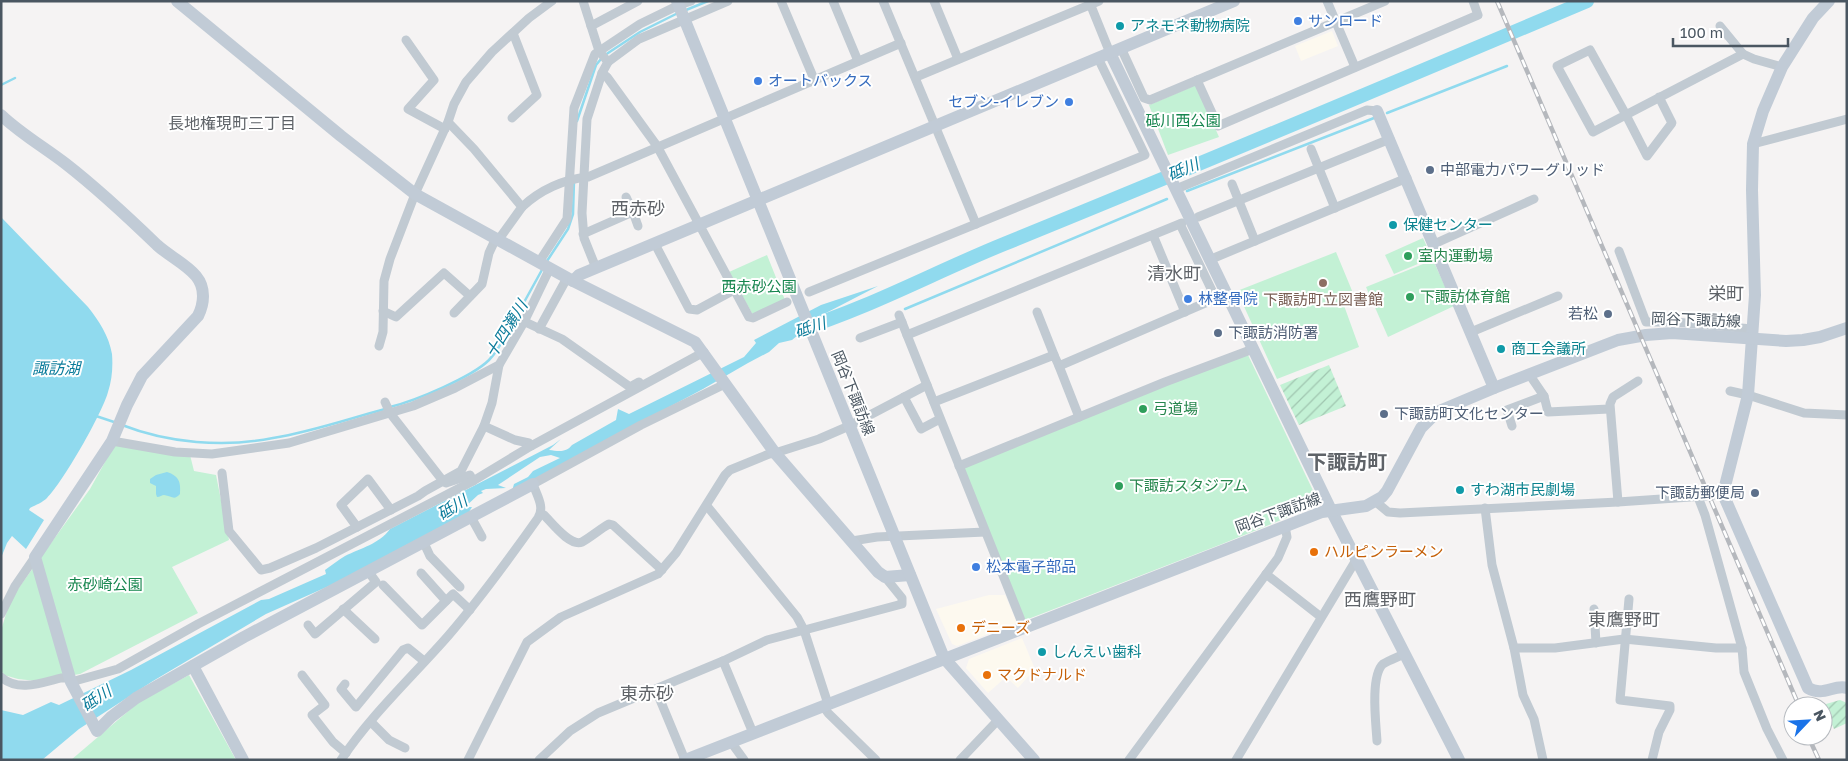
<svg xmlns="http://www.w3.org/2000/svg" width="1848" height="761" font-family="'Golos Text','Noto Sans JP',sans-serif">
	<style>
		.commercial { fill: #fdf9ef }
		.park { fill: #c3f1d5 }
		.garden { fill: url(#garden-furrows) }
		.water { fill: #90daee }
		.lines { fill: none; stroke-linecap: round; stroke-linejoin: round }
		.stream { stroke: #90daee; stroke-width: 2.5 }
		.river { stroke: #90daee; stroke-width: 14 }
		.street { stroke: #c1cad2; stroke-width: 9 }
		.secondary { stroke: #c1cbd6; stroke-width: 12 }
		.rail-casing { stroke: #b5b8bd; stroke-width: 4.5 }
		.rail { stroke: #fff; stroke-width: 2.5; stroke-dasharray: 8; stroke-linecap: butt }
		.shop-dot { fill: #3f7fe0; stroke: #fff; stroke-width: 2 }
		.culture-dot { fill: #0f9aa8; stroke: #fff; stroke-width: 2 }
		.service-dot { fill: #5c6f8a; stroke: #fff; stroke-width: 2 }
		.leisure-dot { fill: #2e9e5b; stroke: #fff; stroke-width: 2 }
		.education-dot { fill: #8d6e63; stroke: #fff; stroke-width: 2 }
		.food-dot { fill: #e8710a; stroke: #fff; stroke-width: 2 }
		.labels { text-anchor: middle; stroke-width: 4; stroke-linejoin: round; paint-order: stroke }
		.shop-label { font-size: 15px; fill: #366cbe; stroke: #fff; text-anchor: start }
		.culture-label { font-size: 15px; fill: #0d838f; stroke: #fff; text-anchor: start }
		.park-label { font-size: 15px; fill: #17864f; stroke: #fff }
		.service-label { font-size: 15px; fill: #4e5e75; stroke: #fff; text-anchor: start }
		.leisure-label { font-size: 15px; fill: #27864d; stroke: #fff; text-anchor: start }
		.education-label { font-size: 15px; fill: #785e54; stroke: #fff }
		.street-label { font-size: 15px; fill: #4a5661; stroke: #fff }
		.food-label { font-size: 15px; fill: #c56008; stroke: #fff; text-anchor: start }
		.neighbourhood-label { font-size: 16px; fill: #5f6368; stroke: #fff }
		.water-label { font-size: 16px; font-style: italic; fill: #0c7c9b; stroke: #fff }
		.quarter-label { font-size: 18px; fill: #5f6368; stroke: #fff }
		.district-label { font-size: 20px; font-weight: bold; fill: #5f6368; stroke: #fff }
	</style>
	<defs>
		<pattern id="garden-furrows" width="10" height="10" patternUnits="userSpaceOnUse" patternTransform="scale(1.25)"><rect width="10" height="10" fill="#c3f1d5"/><path d="M-1 1l2-2M0 10L10 0M9 11l2-2" fill="none" stroke="#a0c6b0"/></pattern>
	</defs>
	<rect width="100%" height="100%" fill="#f5f3f3"/>
	<g class="commercial">
		<path d="M1332,31l6,15 -37,15 -6,-15z"/>
		<path d="M989,595h16l12,28 -60,23 -5,-2 -16,-35z"/>
		<path d="M1022,638l13,31 -17,19 -12,-11 -18,16 -22,-25 3,-9z"/>
	</g>
	<g class="park">
		<path d="M1196,85l23,52 -51,18 -19,-50z"/>
		<path d="M1423,238l9,20 -38,16 -9,-19z"/>
		<path d="M1336,252l17,41 -11,7 17,47 -82,32 -40,-88z"/>
		<path d="M767,255l18,45 -32,15 -24,-43z"/>
		<path d="M1433,260l21,46 -66,31 -22,-50z"/>
		<path d="M1247,353l72,150 -1,2 -96,39 -199,77 -60,-154z"/>
		<path d="M115,444l75,11 4,16 22,4 13,65 -57,27 26,46 -118,61 -44,7 -18,-2 -14,-4 -3,-5v-39l9,-31 80,-111z"/>
		<path d="M189,675l47,85h-165l68,-58z"/>
	</g>
	<g class="garden">
		<path d="M1329,365l17,41 -47,19 -19,-40z"/>
		<path d="M1840,700l7,3v20l-13,6 -9,-20h-2v-3h-7l-3,-5 13,3z"/>
	</g>
	<g class="water">
		<path d="M1,217l87,90c11,14 21,29 24,47 1,13 0,26 -4,38 -6,22 -45,90 -61,106 -4,4 -11,7 -17,10l-1,2 15,10 -18,29 -14,-13 -5,7 -6,15z"/>
		<path d="M878,286l-54,28 -32,26 -13,3 -10,9 -21,11 -45,26 -191,102 2,-7 14,-7 5,-6 27,-13 -9,-3 -11,2 -42,28 8,3 -20,1 -5,2 2,2 -5,2 -13,12h7l-3,5 -131,70 -72,32 -113,67 -74,48 -37,31h-41v-50l22,5 28,-13 8,3 72,-35 130,-70 8,-1 57,-25 -1,-4c7,-5 13,-10 20,-14 16,-8 34,-12 45,-27l163,-84 8,-6 -12,11c9,1 17,3 23,-5l44,-25 2,-11 11,5 115,-57 12,-14 -2,-3 67,-35z"/>
		<path d="M167,472c12,4 14,10 13,22 -6,7 -8,2 -16,1 -2,0 -4,2 -7,2l-1,-3v-8l-6,-3v-4l6,-4z"/>
	</g>
	<g class="lines">
		<g class="stream">
			<path d="M686,10l22,-9"/>
			<path d="M605,55l35,-23 38,-19"/>
			<path d="M1,85l14,-7"/>
			<path d="M1387,113l120,-47"/>
			<path d="M577,121l19,-56 5,-6"/>
			<path d="M1187,191l187,-73"/>
			<path d="M547,261l21,-32 5,-15 1,-33"/>
			<path d="M905,309l262,-110"/>
			<path d="M517,315l26,-47"/>
			<path d="M390,407c25,-6 82,-30 99,-47 11,-11 17,-26 25,-40"/>
			<path d="M96,416l18,6"/>
			<path d="M122,425c46,18 102,23 151,13 38,-6 75,-19 112,-29"/>
		</g>
		<path class="river" d="M798,330c71,-22 137,-58 206,-86 195,-79 389,-161 583,-243"/>
		<g class="street">
			<path d="M583,1l16,50 9,11"/>
			<path d="M781,1l33,78"/>
			<path d="M833,1l25,60"/>
			<path d="M883,1l93,223"/>
			<path d="M934,1l24,58"/>
			<path d="M1089,1l21,52"/>
			<path d="M1327,1l28,66"/>
			<path d="M591,26l47,-25"/>
			<path d="M1720,26l23,28 11,5 28,8"/>
			<path d="M406,40l28,40 -26,29 37,20"/>
			<path d="M1121,48l23,50 6,2 235,-99"/>
			<path d="M602,73l5,4 50,69 92,171 4,1 34,-16"/>
			<path d="M916,77l183,-76"/>
			<path d="M1197,80l21,46 260,-111 -5,-14"/>
			<path d="M1659,97l13,26 -25,33 -21,-41 -36,-65 -33,16 36,66c50,-26 100,-52 150,-78"/>
			<path d="M512,118l25,-23 -24,-62"/>
			<path d="M448,122l26,27 48,58 -23,32"/>
			<path d="M1753,144l94,-25"/>
			<path d="M1311,149l24,59"/>
			<path d="M1232,184l23,57"/>
			<path d="M1176,189l191,-79 10,1"/>
			<path d="M626,197l7,15"/>
			<path d="M522,207c18,-17 42,-28 66,-30l313,-134"/>
			<path d="M1198,217l192,-78"/>
			<path d="M1180,224l36,75"/>
			<path d="M583,234l50,-22 5,14"/>
			<path d="M1153,235l32,77"/>
			<path d="M655,244l34,65 8,1 37,-20"/>
			<path d="M1434,244l100,-45"/>
			<path d="M1619,251l27,71h29l77,7"/>
			<path d="M1209,260l198,-82"/>
			<path d="M539,262l28,-43 7,-111 21,-54 45,-30 39,-19 12,-4"/>
			<path d="M596,268l-12,-30 -2,-25 5,-94 15,-46 6,-11 31,-23 89,-38"/>
			<path d="M809,292l336,-137 -47,-97"/>
			<path d="M383,311l13,6 48,-44 26,23"/>
			<path d="M1037,312l17,43"/>
			<path d="M454,313l28,-29 7,-31 7,-15"/>
			<path d="M510,315l52,24 68,48 9,-5"/>
			<path d="M899,315l125,313"/>
			<path d="M539,329l28,-51"/>
			<path d="M1471,332l87,-36"/>
			<path d="M907,335l275,-112"/>
			<path d="M860,338l42,-16"/>
			<path d="M379,346l4,-14 1,-51 6,-22 25,-65 33,-72 6,-18 12,-22 26,-30 37,-34 23,-17"/>
			<path d="M1059,366l20,51"/>
			<path d="M1529,374l15,22 4,16 61,-3"/>
			<path d="M1730,391l18,4 56,18 43,2"/>
			<path d="M904,397l17,32 19,-10"/>
			<path d="M385,402l5,11 53,68 3,2 24,-8 3,6"/>
			<path d="M934,402l120,-47 5,11 167,-72"/>
			<path d="M484,426l31,14 14,3 2,3"/>
			<path d="M1512,426l-5,-16 37,-14"/>
			<path d="M112,441l63,11 37,2 77,-11 124,-37 42,-18 44,-23 25,-43 26,-54"/>
			<path d="M959,466l206,-84 88,-33"/>
			<path d="M222,473l7,58 32,39 9,-2 46,-20 102,-52 7,-5 36,-20 23,-45 8,-23 7,-38"/>
			<path d="M1698,497l7,18 37,133 2,24 23,57 16,31"/>
			<path d="M1376,502l12,10 12,1 218,-11 87,-6 18,-2"/>
			<path d="M1618,502l-8,-98 3,-7 25,-16"/>
			<path d="M707,506l90,111 7,13 24,74"/>
			<path d="M1485,508l7,57 22,83 9,47 11,24 9,41"/>
			<path d="M541,514l3,1c8,8 26,32 38,27 9,-5 18,-13 27,-18l4,1 49,45"/>
			<path d="M471,517l11,20"/>
			<path d="M357,527l-16,-22 27,-26 23,31"/>
			<path d="M852,541l25,-4 108,-5"/>
			<path d="M424,543l6,13 30,31"/>
			<path d="M421,573l25,28"/>
			<path d="M1266,574l55,43"/>
			<path d="M383,585l39,40 31,-31 17,16"/>
			<path d="M1629,599l-9,101 50,6v4l-11,22 -7,28"/>
			<path d="M343,609l32,30"/>
			<path d="M1594,609l2,34"/>
			<path d="M1,614l14,-28 20,-29"/>
			<path d="M308,625l7,9 61,-52 -8,-11"/>
			<path d="M1514,648h41l69,-9 92,9h26"/>
			<path d="M723,661l30,72"/>
			<path d="M302,675l23,30 -13,10 21,27 13,11"/>
			<path d="M1,677c17,15 40,6 60,1h6l4,4 47,-13 80,-45 275,-143 58,-35 173,-94"/>
			<path d="M345,684l-4,5 15,18 47,-57 5,-2 16,13"/>
			<path d="M656,690l29,70"/>
			<path d="M823,706l5,7 48,47"/>
			<path d="M371,722l18,18 16,8"/>
			<path d="M1377,741c-1,-17 -7,-65 6,-77 6,-4 15,-7 21,-10"/>
			<path d="M731,742l13,18"/>
			<path d="M341,760c29,-44 72,-84 107,-124 32,-37 61,-77 90,-118 7,-11 -1,-22 -5,-34l108,-59 84,-41"/>
			<path d="M468,760l59,-118 34,-25 97,-43 18,-21 49,-78 5,-5 39,-16 6,-1 44,-14 30,-13 78,-41"/>
			<path d="M539,760l31,-29 28,-18 125,-52 44,-21 135,-36v-6l-17,-21"/>
			<path d="M960,760l38,-40"/>
			<path d="M1129,760l149,-202 9,-21 -2,-11"/>
			<path d="M1236,760l120,-200"/>
		</g>
		<g class="secondary">
			<path d="M177,1l164,135 74,58 158,87 122,61 80,111 103,119 7,5 25,-2"/>
			<path d="M677,1l267,657 90,102"/>
			<path d="M1829,1l-16,17 -31,49 -19,44 -10,33 -1,46 3,105 -7,100 -25,99 85,194c15,9 26,-4 39,0"/>
			<path d="M1110,53l221,457 128,250"/>
			<path d="M1377,111l117,277"/>
			<path d="M1,115c20,19 43,32 65,49 32,25 62,53 91,81 12,11 29,19 39,31 10,12 8,28 2,40l-56,60 -15,29 -15,36 -77,116 36,125 26,49 14,-14 25,-19 108,-61 289,-153"/>
			<path d="M573,281l6,-6 655,-274"/>
			<path d="M193,666l50,94"/>
			<path d="M685,760l637,-248 44,-6 16,-9 5,-6 34,-63 16,-16 57,-24 124,-48 28,-5 26,-2 114,8 17,-1 17,-3 27,-9"/>
		</g>
		<g class="rail-casing">
			<g id="rail">
				<path d="M1497,1l302,705"/>
				<path d="M1808,736l11,24"/>
			</g>
		</g>
		<use href="#rail" class="rail"/>
	</g>
	<g class="shop-dot">
		<circle cx="1298" cy="21" r="5"/>
		<circle cx="758" cy="81" r="5"/>
		<circle cx="1069" cy="102" r="5"/>
		<circle cx="1188" cy="299" r="5"/>
		<circle cx="976" cy="567" r="5"/>
	</g>
	<g class="culture-dot">
		<circle cx="1120" cy="26" r="5"/>
		<circle cx="1393" cy="225" r="5"/>
		<circle cx="1501" cy="349" r="5"/>
		<circle cx="1460" cy="490" r="5"/>
		<circle cx="1042" cy="652" r="5"/>
	</g>
	<g class="service-dot">
		<circle cx="1430" cy="170" r="5"/>
		<circle cx="1608" cy="314" r="5"/>
		<circle cx="1218" cy="333" r="5"/>
		<circle cx="1384" cy="414" r="5"/>
		<circle cx="1755" cy="493" r="5"/>
	</g>
	<g class="leisure-dot">
		<circle cx="1408" cy="256" r="5"/>
		<circle cx="1410" cy="297" r="5"/>
		<circle cx="1143" cy="409" r="5"/>
		<circle cx="1119" cy="486" r="5"/>
	</g>
	<circle class="education-dot" cx="1323" cy="283" r="5"/>
	<g class="food-dot">
		<circle cx="1314" cy="552" r="5"/>
		<circle cx="961" cy="628" r="5"/>
		<circle cx="987" cy="675" r="5"/>
	</g>
	<g class="labels">
		<g class="shop-label">
			<text x="1308" y="26">サンロード</text>
			<text x="768" y="86">オートバックス</text>
			<text x="1059" y="107" text-anchor="end">セブン-イレブン</text>
			<text x="1198" y="304">林整骨院</text>
			<text x="986" y="572">松本電子部品</text>
		</g>
		<g class="culture-label">
			<text x="1130" y="31">アネモネ動物病院</text>
			<text x="1403" y="230">保健センター</text>
			<text x="1511" y="354">商工会議所</text>
			<text x="1470" y="495">すわ湖市民劇場</text>
			<text x="1052" y="657">しんえい歯科</text>
		</g>
		<g class="park-label">
			<text x="1183" y="126">砥川西公園</text>
			<text x="759" y="292">西赤砂公園</text>
			<text x="105" y="590">赤砂崎公園</text>
		</g>
		<g class="service-label">
			<text x="1440" y="175">中部電力パワーグリッド</text>
			<text x="1598" y="319" text-anchor="end">若松</text>
			<text x="1228" y="338">下諏訪消防署</text>
			<text x="1394" y="419">下諏訪町文化センター</text>
			<text x="1745" y="498" text-anchor="end">下諏訪郵便局</text>
		</g>
		<g class="leisure-label">
			<text x="1418" y="261">室内運動場</text>
			<text x="1420" y="302">下諏訪体育館</text>
			<text x="1153" y="414">弓道場</text>
			<text x="1129" y="491">下諏訪スタジアム</text>
		</g>
		<g class="education-label">
			<text x="1323" y="305">下諏訪町立図書館</text>
		</g>
		<g class="street-label">
			<text transform="translate(1696 320) rotate(2)" y="5">岡谷下諏訪線</text>
			<text transform="translate(853 393) rotate(68)" y="5">岡谷下諏訪線</text>
			<text transform="translate(1278 513) rotate(-20)" y="5">岡谷下諏訪線</text>
		</g>
		<g class="food-label">
			<text x="1324" y="557">ハルピンラーメン</text>
			<text x="971" y="633">デニーズ</text>
			<text x="997" y="680">マクドナルド</text>
		</g>
		<g class="neighbourhood-label">
			<text x="232" y="129">長地権現町三丁目</text>
		</g>
		<g class="water-label">
			<text transform="translate(1183 169) rotate(-23)" y="6">砥川</text>
			<text transform="translate(810 327) rotate(-18)" y="6">砥川</text>
			<text transform="translate(506 329) rotate(-58)" y="6">十四瀬川</text>
			<text x="56" y="374">諏訪湖</text>
			<text transform="translate(452 507) rotate(-31)" y="6">砥川</text>
			<text transform="translate(96 698) rotate(-33)" y="6">砥川</text>
		</g>
		<g class="quarter-label">
			<text x="638" y="215">西赤砂</text>
			<text x="1174" y="280">清水町</text>
			<text x="1726" y="300">栄町</text>
			<text x="1380" y="606">西鷹野町</text>
			<text x="1624" y="626">東鷹野町</text>
			<text x="647" y="700">東赤砂</text>
		</g>
		<g class="district-label">
			<text x="1347" y="469">下諏訪町</text>
		</g>
	</g>
	<rect width="1848" height="761" fill="none" stroke="#4a5661" stroke-width="5"/>
	<g transform="translate(1808 721) rotate(65)"><circle r="24" fill="#ffffff" stroke="#b7bbc0"/>
	<path d="M0-4L9 19L0 12L-9 19Z" fill="#1a73e8"/>
	<text y="-8" font-size="14" font-weight="bold" text-anchor="middle" fill="#4a5661">N</text>
	</g>
	<path d="M1673 38v8h115v-8" fill="none" stroke="#4a5661" stroke-width="2.5"/>
	<text x="1680" y="38" font-size="15" fill="#4a5661" stroke="#ffffff" stroke-width="4" paint-order="stroke">100 m</text>
</svg>
